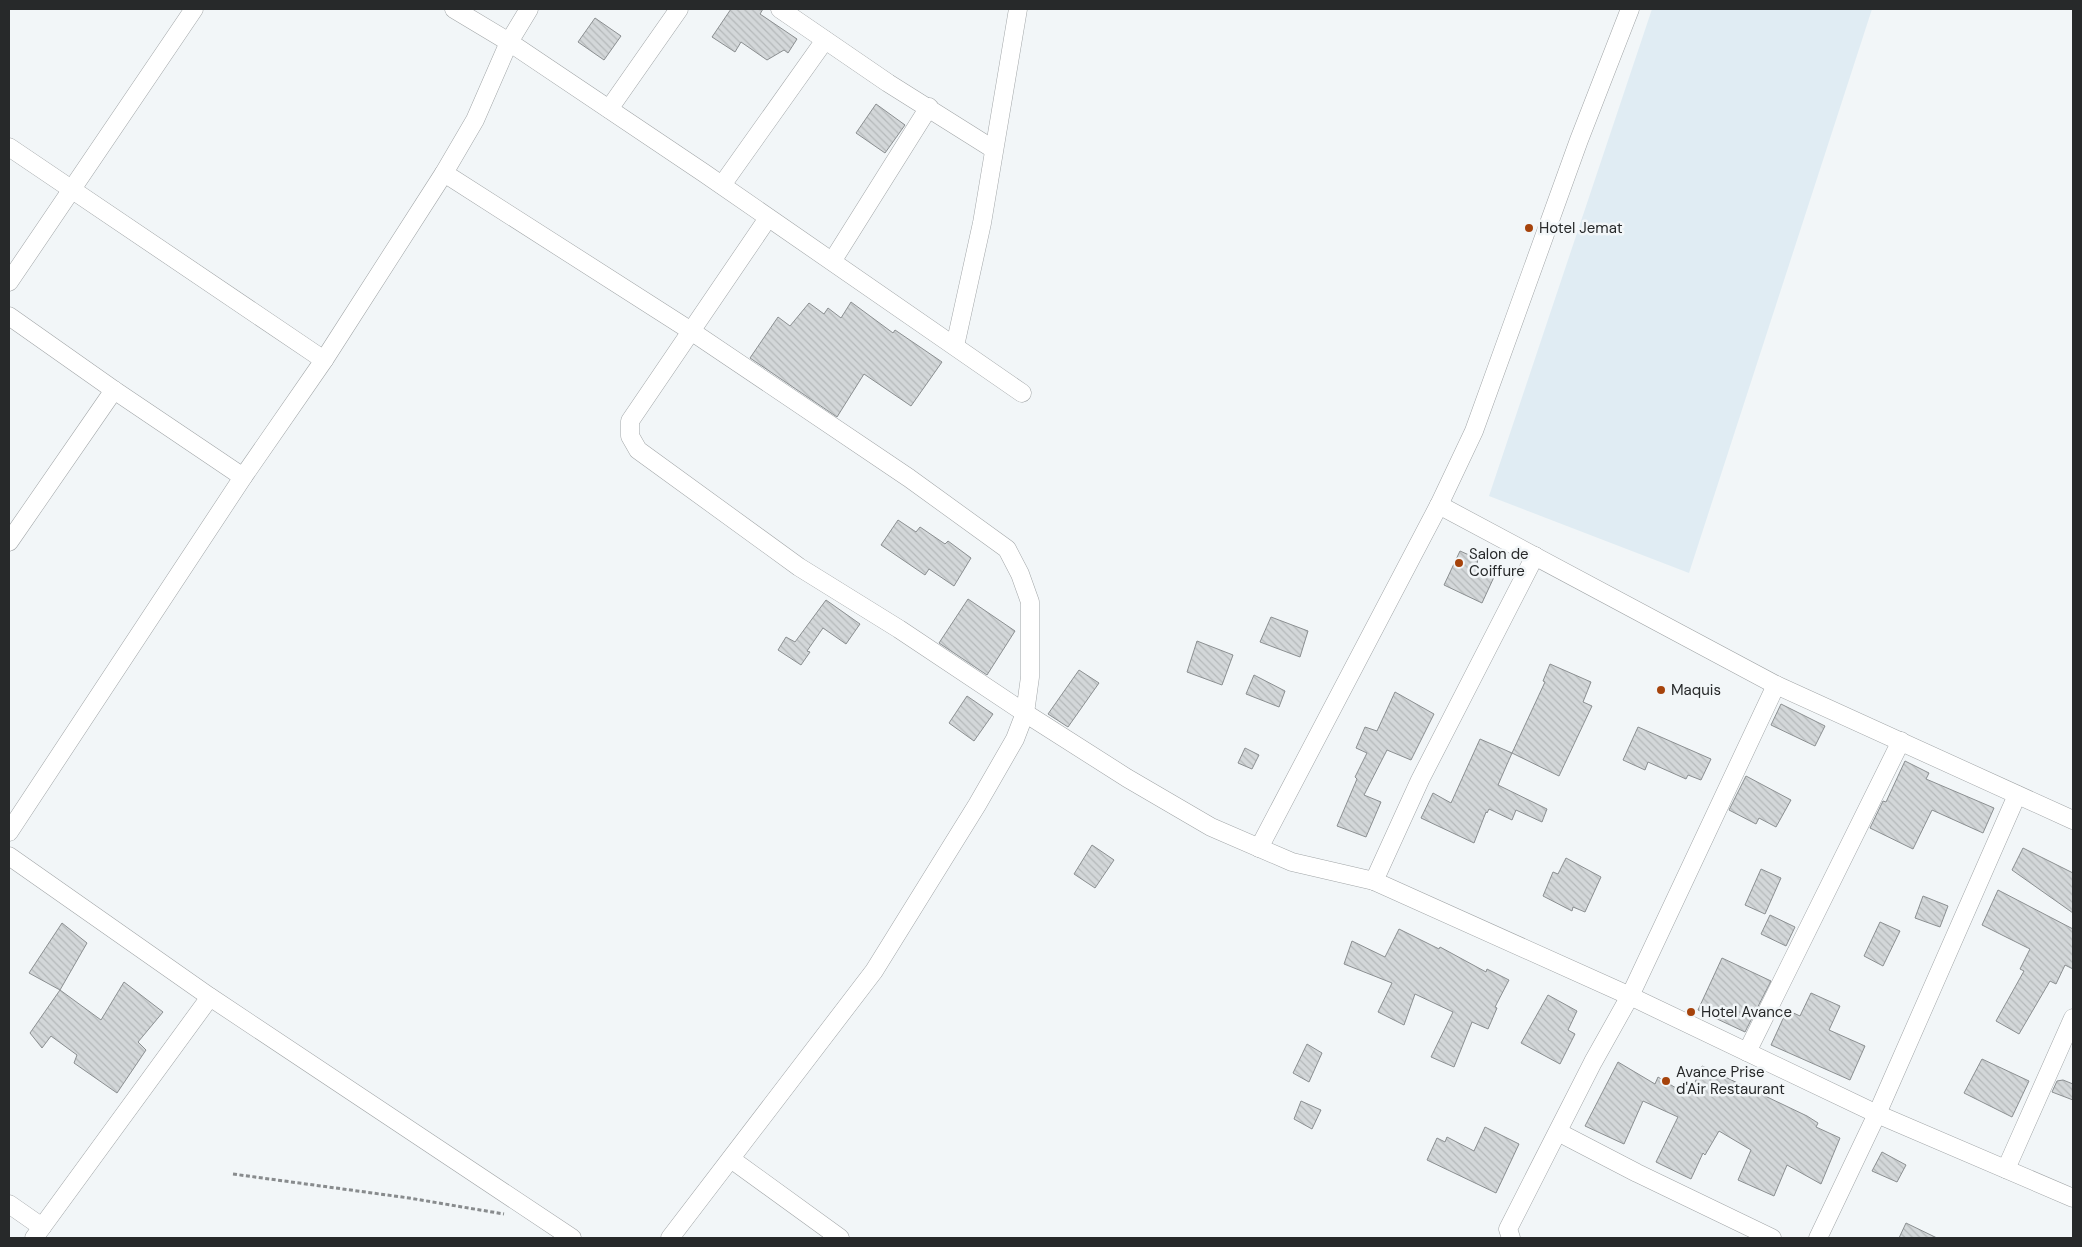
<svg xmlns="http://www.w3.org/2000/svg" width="2082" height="1247" font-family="'DM Sans',sans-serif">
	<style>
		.built { fill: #e0ecf3 }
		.building { fill: url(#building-back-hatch); stroke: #8b8f91 }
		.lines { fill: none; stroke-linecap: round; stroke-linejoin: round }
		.street-casing { stroke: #a1a5a7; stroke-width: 19 }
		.path { stroke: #888b8d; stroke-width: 3; stroke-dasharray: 4 2.5; stroke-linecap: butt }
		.street { stroke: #fff; stroke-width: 18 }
		.poi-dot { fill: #a6430b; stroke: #f2f6f8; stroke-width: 2 }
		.labels { text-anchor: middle; stroke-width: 5; stroke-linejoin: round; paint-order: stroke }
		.poi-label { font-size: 15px; fill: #27292a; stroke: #f2f6f8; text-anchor: start }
	</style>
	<defs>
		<pattern id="building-back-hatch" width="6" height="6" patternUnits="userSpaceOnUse" patternTransform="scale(1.25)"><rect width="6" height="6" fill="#d3d7d9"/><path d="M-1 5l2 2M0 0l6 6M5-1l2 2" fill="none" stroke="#b5b9ba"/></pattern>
	</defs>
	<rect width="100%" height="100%" fill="#f2f6f8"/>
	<path class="built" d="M1652,9h220l-183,564 -200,-77z"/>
	<g class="building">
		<path d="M731,9h32l-3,5 37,25 -9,14 -4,-3 -17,10 -26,-18 -6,10 -23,-15z"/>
		<path d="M595,18l26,18 -17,24 -26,-18z"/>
		<path d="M876,104l29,21 -20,28 -29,-20z"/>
		<path d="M851,302l42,31 2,-3 47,32 -31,44 -47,-32 -27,43 -87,-59 28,-41 12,9 19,-23 15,11 4,-6 13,10z"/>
		<path d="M898,520l18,12 4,-5 25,17 3,-3 23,17 -17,28 -25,-17 -4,6 -44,-30z"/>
		<path d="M1460,551l18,8 -2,10 18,8 -12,26 -38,-18z"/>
		<path d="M968,599l47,32 -28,44 -48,-32z"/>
		<path d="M826,600l34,24 -14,20 -23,-16 -16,23 3,1 -9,13 -23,-15 8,-13 9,5z"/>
		<path d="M1271,617l37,14 -8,26 -40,-15z"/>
		<path d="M1197,641l36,14 -11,30 -35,-13z"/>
		<path d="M1550,664l41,18 -8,20 9,4 -33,70 -47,-23 33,-71 -2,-1z"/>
		<path d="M1079,670l20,13 -31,44 -20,-13z"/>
		<path d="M1254,675l31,16 -6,16 -33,-13z"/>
		<path d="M1395,692l39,22 -23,46 -24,-10 -23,45 17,7 -15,35 -29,-11 20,-47 -2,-2 12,-24 -11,-5 9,-21 12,4z"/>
		<path d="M967,696l26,18 -19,27 -25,-18z"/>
		<path d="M1781,704l44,22 -10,20 -44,-21z"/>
		<path d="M1638,727l73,32 -10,21 -13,-5 -2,4 -38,-17 -3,8 -22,-10z"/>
		<path d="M1480,739l32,14 -14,32 49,24 -5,13 -26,-12 -4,10 -23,-11 -2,4 -1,-1 -12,31 -53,-25 12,-25 18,10z"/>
		<path d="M1245,748l14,7 -7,14 -14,-6z"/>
		<path d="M1905,761l24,12 -3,6 68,29 -11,25 -51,-23 -19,39 -43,-21 13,-27 3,1z"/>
		<path d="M1746,776l45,24 -15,27 -17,-9 -3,6 -27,-14z"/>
		<path d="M1092,845l22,15 -19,28 -21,-14z"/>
		<path d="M2023,848l50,25v40l-61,-43z"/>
		<path d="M1566,858l35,19 -16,35 -12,-5 -1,4 -29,-15 10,-24 5,2z"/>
		<path d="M1761,869l20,9 -16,36 -20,-9z"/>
		<path d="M1998,890l75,39v40l-8,-4 -9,19 -6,-3 -31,53 -23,-13 28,-50 -4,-2 10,-20 -48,-24z"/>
		<path d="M1923,896l25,10 -8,21 -25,-9z"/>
		<path d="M1770,915l25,12 -9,19 -25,-12z"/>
		<path d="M1880,922l20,9 -17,35 -19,-10z"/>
		<path d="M62,923l25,20 -27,47 -31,-17z"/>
		<path d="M1399,929l40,20 1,-2 46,25 1,-3 22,11 -14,27 2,1 -9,21 -16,-7 -18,45 -23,-10 22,-45 -38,-18 -11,31 -26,-13 14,-29 -48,-19 8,-23 33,16z"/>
		<path d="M1722,958l49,23 -26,51 -47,-22z"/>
		<path d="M124,982l39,30 -25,30 8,8 -29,43 -43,-30 3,-8 -26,-19 -9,12 -12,-15 30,-43 41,30z"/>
		<path d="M1811,993l29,13 -11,24 36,16 -15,34 -79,-35 16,-35 13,6z"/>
		<path d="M1548,995l29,16 -9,19 7,4 -15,30 -39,-21z"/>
		<path d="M1307,1044l15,9 -13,29 -16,-9z"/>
		<path d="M1982,1059l47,22 -17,36 -48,-24z"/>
		<path d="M1618,1062l37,22 3,-7 31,19 13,-30 105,50 11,7 -2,4 24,11 -19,46 -34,-19 -13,31 -36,-16 13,-30 -32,-19 -14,24 -2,-2 -12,26 -35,-17 22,-45 -35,-16 -19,43 -39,-18z"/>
		<path d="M2063,1080l10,4v16l-21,-8 5,-11z"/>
		<path d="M1301,1101l20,9 -9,19 -18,-10z"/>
		<path d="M1485,1127l34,17 -23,49 -69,-33 10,-22 8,4 2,-5 27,14z"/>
		<path d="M1882,1152l24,13 -9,17 -25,-11z"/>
		<path d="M1906,1223l31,15h-38z"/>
	</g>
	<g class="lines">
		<g class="street-casing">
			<g id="street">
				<path d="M454,9l55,33 195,131 318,220"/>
				<path d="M780,9l108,74 105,66"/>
				<path d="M609,109l70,-100"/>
				<path d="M9,147l315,213"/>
				<path d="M444,173l247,158 218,147 98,71 13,25 10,28v75l-5,36 -10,26 -38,66 -103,166 -204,267"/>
				<path d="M722,185l103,-145"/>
				<path d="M768,218l-138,203v15l8,14 161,117 100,62 126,84 102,65 84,49 81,35 82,19 256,115 247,118 196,84"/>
				<path d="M833,260l96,-153"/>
				<path d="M9,282l185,-273"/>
				<path d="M9,316l105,74 129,87"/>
				<path d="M955,346l27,-123 36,-214"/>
				<path d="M1439,505l337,180 297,135"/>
				<path d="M9,542l105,-152"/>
				<path d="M9,832l234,-355 81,-117 120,-187 31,-53 34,-78 20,-33"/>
				<path d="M1259,848l180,-343 35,-74 105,-291 51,-131"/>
				<path d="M9,856l201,141 362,241"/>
				<path d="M1374,881l46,-101 115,-224"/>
				<path d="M1747,1052l154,-311"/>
				<path d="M1558,1132l79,41 135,65"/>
				<path d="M731,1159l109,79"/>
				<path d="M2006,1169l67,-151"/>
				<path d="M9,1204l33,23"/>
				<path d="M34,1238l176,-241"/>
				<path d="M1511,1238l-3,-9 85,-167 37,-66 146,-311"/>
				<path d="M1818,1238l59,-124 140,-319"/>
			</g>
		</g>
		<path class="path" d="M233,1174l176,24 95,16"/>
		<use href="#street" class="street"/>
	</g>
	<g class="poi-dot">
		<circle cx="1529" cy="228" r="5"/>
		<circle cx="1459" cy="563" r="5"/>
		<circle cx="1661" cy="690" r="5"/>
		<circle cx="1691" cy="1012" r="5"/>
		<circle cx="1666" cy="1081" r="5"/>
	</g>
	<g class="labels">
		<g class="poi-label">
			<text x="1539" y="233">Hotel Jemat</text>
			<text x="1469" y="559">Salon de<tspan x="1469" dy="17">Coiffure</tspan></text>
			<text x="1671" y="695">Maquis</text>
			<text x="1701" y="1017">Hotel Avance</text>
			<text x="1676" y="1077">Avance Prise<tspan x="1676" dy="17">d'Air Restaurant</tspan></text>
		</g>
	</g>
	<rect width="2082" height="1247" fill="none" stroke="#27292a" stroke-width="20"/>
</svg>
